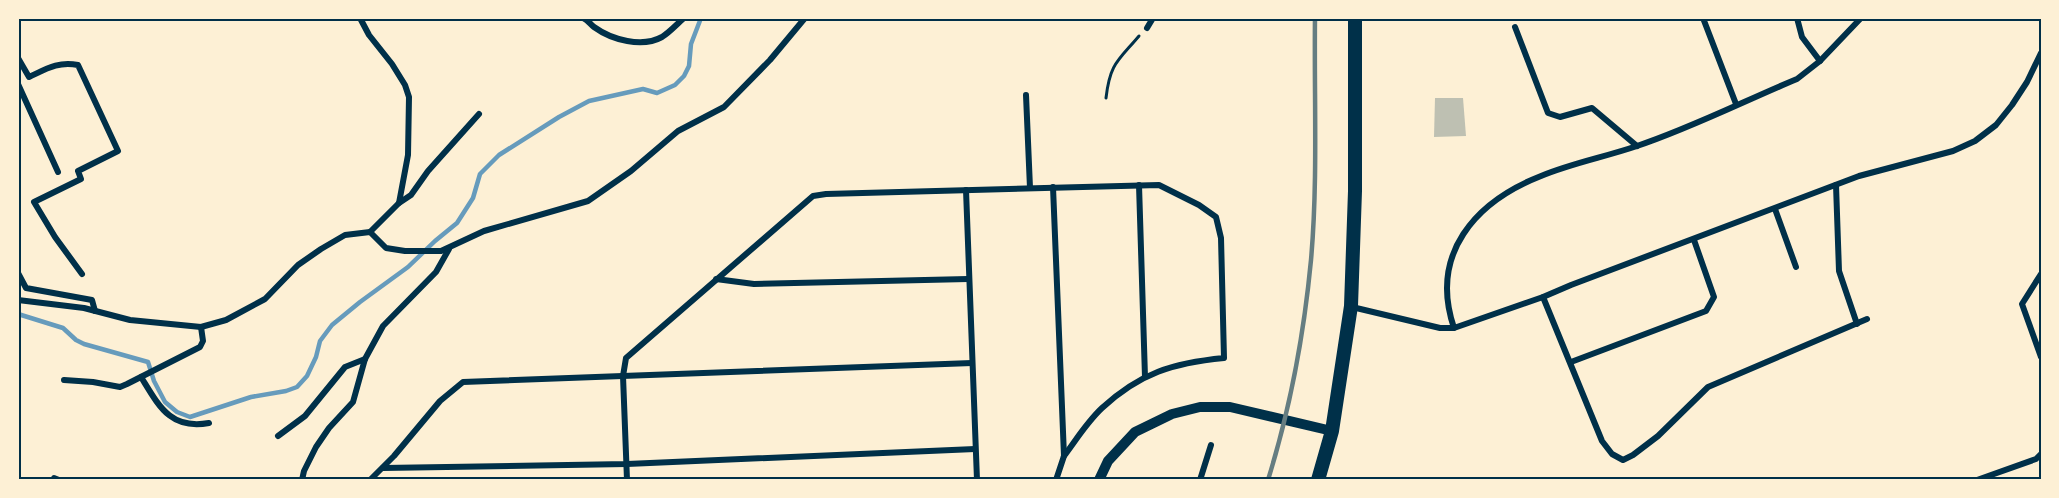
<svg xmlns="http://www.w3.org/2000/svg" width="2059" height="498" font-family="Quicksand,sans-serif">
	<style>
		.lines { fill: none; stroke-linecap: round; stroke-linejoin: round }
		.stream { stroke: #669bbc; stroke-width: 4.5 }
		.building { fill: #bec0b2 }
		.path { stroke: #003049; stroke-width: 3 }
		.minor { stroke: #003049; stroke-width: 6 }
		.tertiary { stroke: #003049; stroke-width: 10 }
		.trunk { stroke: #003049; stroke-width: 14 }
		.rail { stroke: #657d81; stroke-width: 4.5 }
		.neatline { fill: none; stroke: #003049; stroke-width: 2 }
	</style>
	<rect width="100%" height="100%" fill="#fdf0d5"/>
	<g class="lines">
		<path class="stream" d="M18,314l45,14 13,12 8,4 64,18 6,19 11,21 12,10 13,5 61,-20 35,-6 11,-4 10,-11 9,-19 4,-16 12,-16 28,-23 48,-35 27,-26 22,-18 16,-25 7,-24 19,-19 60,-38 30,-16 54,-12 14,4 18,-8 9,-9 5,-10 2,-22 10,-26"/>
	</g>
	<path class="building" d="M1435,98h28l3,38 -32,1z"/>
	<g class="lines">
		<path class="path" d="M1106,98c4,-35 12,-37 33,-62"/>
		<g class="minor">
			<path d="M360,18l9,17 23,29 13,21 4,12 -1,58 -9,48 -29,29"/>
			<path d="M583,18c5,2 7,6 11,9 18,13 48,21 68,10 8,-5 15,-13 22,-19"/>
			<path d="M1703,18l33,86"/>
			<path d="M1797,18l5,19 18,24"/>
			<path d="M1515,27l33,86 12,4 32,-9 45,38"/>
			<path d="M1147,28l6,-10"/>
			<path d="M18,58l11,19c17,-8 29,-16 49,-12l40,86 -40,20 3,8 -47,23 21,35 27,37"/>
			<path d="M18,84l40,88"/>
			<path d="M1026,95l4,93"/>
			<path d="M1139,185l6,192"/>
			<path d="M1836,185l3,86 18,53"/>
			<path d="M1053,187l11,269 -8,24"/>
			<path d="M966,190l11,290"/>
			<path d="M399,203l12,-8 17,-24 51,-57"/>
			<path d="M1775,209l21,58"/>
			<path d="M18,273l8,15 66,12 3,11"/>
			<path d="M2041,274l-19,30 19,53"/>
			<path d="M716,279l38,5 214,-5"/>
			<path d="M1543,297l59,144 10,13 11,6 10,-5 25,-19 50,-49 159,-68"/>
			<path d="M18,300l66,8 46,12 71,7 25,-7 39,-21 33,-34 23,-16 24,-14 25,-3 16,16 19,3h36l43,-20 104,-30 43,-30 47,-40 46,-24 46,-47 35,-42"/>
			<path d="M1352,307l88,21h14l89,-31 28,-12 288,-109 94,-25 22,-10 21,-16 16,-20 15,-23 14,-29"/>
			<path d="M1454,328c-25,-74 21,-126 87,-152 31,-13 64,-19 96,-30 54,-18 107,-45 160,-67l23,-18 41,-43"/>
			<path d="M1571,362l135,-51 8,-14 -20,-57"/>
			<path d="M141,377c18,29 29,53 68,46"/>
			<path d="M64,380l29,2 27,5 7,-3 73,-37 3,-6 -2,-14"/>
			<path d="M278,436l27,-20 40,-49 20,-8"/>
			<path d="M383,468l244,-4 348,-15"/>
			<path d="M53,480l1,-2 5,2"/>
			<path d="M302,480l2,-9 12,-24 13,-19 24,-26 12,-43 18,-33 53,-54 13,-23"/>
			<path d="M370,480l24,-24 46,-55 23,-19 509,-19"/>
			<path d="M627,480l-4,-104 3,-18 187,-162 13,-2 333,-9 40,20 17,12 5,21 3,120c-51,5 -84,15 -122,50 -15,14 -26,32 -38,48"/>
			<path d="M1200,480l11,-35"/>
			<path d="M1977,480l59,-21 5,-5"/>
		</g>
		<path class="tertiary" d="M1099,480l9,-19 27,-29 37,-18 28,-7h30l102,24"/>
		<path class="trunk" d="M1318,480l14,-49 19,-125 4,-115v-173"/>
		<path class="rail" d="M1268,480c22,-71 36,-146 43,-220 7,-79 3,-162 4,-242"/>
	</g>
	<rect width="2059" height="498" fill="none" stroke="#fdf0d5" stroke-width="39"/>
	<rect x="20" y="20" width="2020" height="458" class="neatline"/>
</svg>
